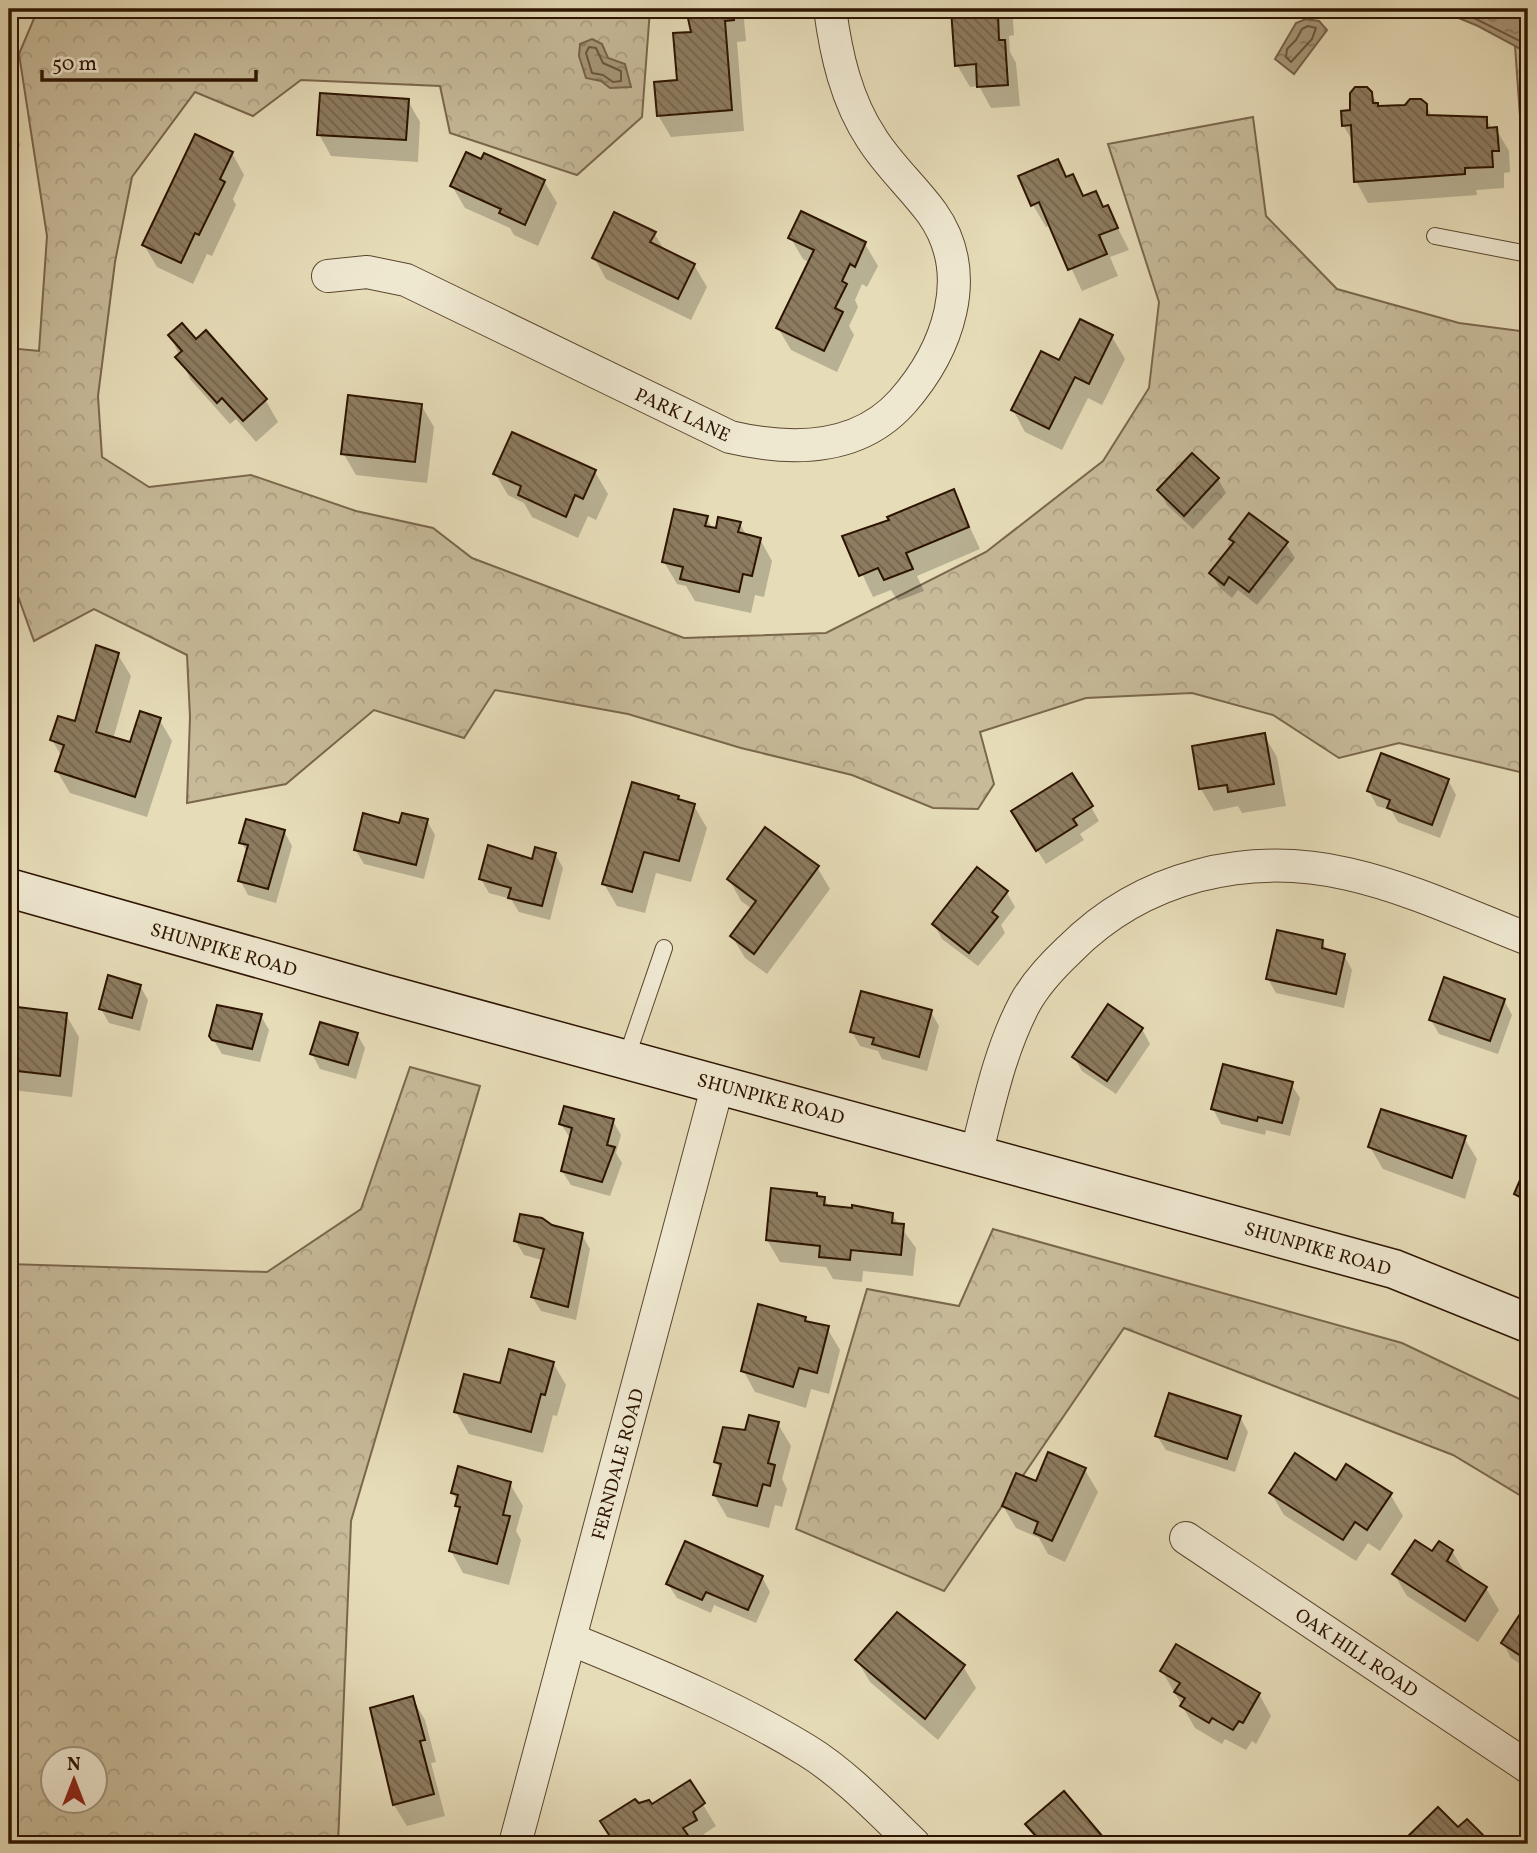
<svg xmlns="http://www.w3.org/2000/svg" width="1537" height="1853" font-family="Vollkorn,serif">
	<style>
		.forest { fill: url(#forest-crowns); stroke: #7a674c; stroke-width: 2; fill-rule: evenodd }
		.water { fill: url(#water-ripples); stroke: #766349; stroke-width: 2 }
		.shadow { fill: #0003 }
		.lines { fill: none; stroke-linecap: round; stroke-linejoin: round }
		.shore { stroke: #6a563c; stroke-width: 2 }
		.building { fill: url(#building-back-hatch); stroke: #2d1400; stroke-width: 2 }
		.service-casing { stroke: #5b462e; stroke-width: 18 }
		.minor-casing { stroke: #5b462e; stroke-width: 34 }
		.secondary-casing { stroke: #2d1400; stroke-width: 41 }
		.service { stroke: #efe8d1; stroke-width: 16 }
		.minor { stroke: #efe8d1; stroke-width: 32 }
		.secondary { stroke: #efe8d1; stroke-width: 38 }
		.labels { text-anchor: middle; stroke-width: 7; stroke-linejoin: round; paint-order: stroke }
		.street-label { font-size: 19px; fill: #2d1400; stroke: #efe8d1 }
	</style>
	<defs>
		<pattern id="forest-crowns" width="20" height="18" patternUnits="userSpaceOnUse" patternTransform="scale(1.75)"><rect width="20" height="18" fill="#c7ba99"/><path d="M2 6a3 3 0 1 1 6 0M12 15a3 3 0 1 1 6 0" fill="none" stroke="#ab9f82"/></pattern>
		<pattern id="water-ripples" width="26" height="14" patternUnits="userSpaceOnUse" patternTransform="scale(1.75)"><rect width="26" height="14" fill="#a79879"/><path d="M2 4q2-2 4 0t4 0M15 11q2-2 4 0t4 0" fill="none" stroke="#887b61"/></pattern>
		<pattern id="building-back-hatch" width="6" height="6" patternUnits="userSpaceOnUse" patternTransform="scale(1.75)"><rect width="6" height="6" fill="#8d7c60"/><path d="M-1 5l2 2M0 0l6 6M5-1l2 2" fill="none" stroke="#74644d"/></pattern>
	</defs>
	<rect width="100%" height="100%" fill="#e6dcb8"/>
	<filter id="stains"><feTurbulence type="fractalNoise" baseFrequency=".00286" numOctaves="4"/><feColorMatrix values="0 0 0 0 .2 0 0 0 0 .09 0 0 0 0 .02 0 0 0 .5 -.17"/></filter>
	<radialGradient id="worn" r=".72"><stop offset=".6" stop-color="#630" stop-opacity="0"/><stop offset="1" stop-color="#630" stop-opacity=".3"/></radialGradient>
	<g class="forest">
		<path d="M38,9h612l-8,108 -65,58 -127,-42 -10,-47 -139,-6 -48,36 -58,-24 -63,85 -17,85 -17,134 4,61 47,30 102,-12 105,36 77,17 39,30 212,80 142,-5 160,-81 117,-91 46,-73 10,-86 -51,-158 145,-27 13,99 71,73 122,34 69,9v442l-129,-31 -60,15 -66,-43 -81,-22 -106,5 -106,34 14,52 -16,25 -45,-1 -81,-33 -111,-27 -113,-34 -133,-24 -31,48 -90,-28 -88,74 -99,19 3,-86 -3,-62 -93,-46 -60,32 -25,-70v-223l30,3 8,-115 -28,-182z"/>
		<path d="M1515,46l13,7v98l-7,-21z"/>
		<path d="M410,1067l70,19 -129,435 -13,323h-329v-580l258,8 94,-63zM52,1758h42v42h-42z"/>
		<path d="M993,1229l409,114 126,60v97l-75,-45 -329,-127 -180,263 -148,-62 71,-240 92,17z"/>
	</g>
	<g class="water">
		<path d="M1437,9h91v44l-50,-27z"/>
		<path d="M1306,19l13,2 8,9 -33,44 -19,-15 21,-36z"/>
		<path d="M592,39l10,5 6,14 17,6 6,23 -21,1 -9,-7 -15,-3 -7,-22 1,-12z"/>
	</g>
	<g class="shadow">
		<path d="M687,9h56l3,32 -9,1 7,89 -73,6 -13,-22 21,-33 14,-48z"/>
		<path d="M953,9h59l2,26 -5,1 1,16 6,11 4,43 -29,2 -12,-22 -9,1 -13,-22z"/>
		<path d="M1371,93l9,15 46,-3 6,12 54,2 6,10h4l13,22 1,21 -6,1v15l-28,2 1,5 -109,8 -12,-22 -2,-38 -11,-18z"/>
		<path d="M408,101l12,21 -2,40 -87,-6 -12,-22z"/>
		<path d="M9,124l11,20 -11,41z"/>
		<path d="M232,153l12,22 -11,24 3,6 -24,51 -5,-2 -14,30 -36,-17 -13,-22z"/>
		<path d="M1057,161l10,18 6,-2 12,20 10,-4 9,15 3,-1 22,43 -19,7 8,19 -36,15 -31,-66 -5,2 -13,-22z"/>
		<path d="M544,181l13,22 -19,43 -24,-11 -4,-7 -45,-20 -13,-22z"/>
		<path d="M9,193l9,16 -5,22 -4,-1z"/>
		<path d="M654,233l11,18 29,14 13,22 -16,33 -85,-41 -12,-22z"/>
		<path d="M790,237l75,7 13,22 -11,21 -5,-3 -7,16 3,7 -9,19 5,9 -17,37 -46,-22 -13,-22 32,-65 -7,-4z"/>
		<path d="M1081,321l31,16 13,22 -23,46 -14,-7 -26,52 -37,-18 -12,-22 47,-48z"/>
		<path d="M206,333l60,68 12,21 -22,20 -20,-23 -6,5 -40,-45 -20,-44 26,7z"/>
		<path d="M421,405l13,22 -7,56 -71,-8 -13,-22z"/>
		<path d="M595,472l13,22 -12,26 -8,-4 -10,22 -46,-21 -8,-14 -16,-8 -13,-22z"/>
		<path d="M1218,479l8,14 -33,36 -26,-24 -8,-15z"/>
		<path d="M953,491l27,58 -63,27 7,15 -26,10 -7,-11 -18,7 -28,-60 46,-16z"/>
		<path d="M706,518l7,11 27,-5 7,12 13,3 12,22 -8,36 -9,-2 -4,18 -56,-12 -9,-15 -9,-2 -13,-22z"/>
		<path d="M1231,539l55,5 9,14 -38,47 -19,-15 -6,8 -12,-10 -9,-15 23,-29z"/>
		<path d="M118,655l13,21 -18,63 18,6 28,-26 13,22 -25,76 -77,-24 -13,-22 5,-14 -10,-17 24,-16z"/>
		<path d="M1264,735l13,22 9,49 -44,7 -4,-7 -24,5 -13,-22 -7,-41z"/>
		<path d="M1448,780l8,15 -16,43 -42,-16 -7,-12 -14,-4 -8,-15z"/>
		<path d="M678,797l3,5 13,4 13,22 -16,54 -35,-9 -11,40 -28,-7 -13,-22z"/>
		<path d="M1091,807l8,14 -19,13 4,6 -38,24 -25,-39z"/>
		<path d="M427,821l8,14 -11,44 -60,-15 -9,-15z"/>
		<path d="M284,831l8,15 -16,57 -28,-8 -8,-15 8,-27 -7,-11z"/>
		<path d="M555,854l8,14 -13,52 -31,-8 -8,-13 -22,-6 -8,-14z"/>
		<path d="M817,867l13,22 -63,85 -22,-16 -13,-22 20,-27 -11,-8 -12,-22z"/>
		<path d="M1007,893l8,14 -14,18 4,8 -27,33 -36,-27 -8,-15z"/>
		<path d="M1322,941l6,11 16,3 8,15 -8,38 -68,-15 -8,-14z"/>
		<path d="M140,986l8,14 -8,31 -31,-8 -8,-14z"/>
		<path d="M1504,1000l8,15 -14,39 -59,-20 -8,-14z"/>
		<path d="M1109,1006l33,23 8,15 -34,50 -34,-23 -8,-14z"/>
		<path d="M9,1008l57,7 13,22 -7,60 -59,-7 -4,-7z"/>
		<path d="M931,1012l8,14 -12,45 -45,-12 -4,-8 -18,-5 -8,-14z"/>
		<path d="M261,1016l8,14 -9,32 -38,-8 -11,-18z"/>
		<path d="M357,1034l8,14 -9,31 -36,-10 -8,-15z"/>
		<path d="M1291,1084l9,14 -10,38 -24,-6 -1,5 -44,-11 -8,-15z"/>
		<path d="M613,1121l8,14 -5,18 6,10 -12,33 -39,-11 -9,-14 8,-33 -9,-14z"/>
		<path d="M1464,1138l13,21 -12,40 -82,-30 -13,-22z"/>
		<path d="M1528,1165v46l-12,-17z"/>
		<path d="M818,1198h6l6,10 62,7 24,33 -3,28 -50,-5 -1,11 -29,-3 -7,-12 -46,-5 -13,-22z"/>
		<path d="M532,1217l50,18 8,14 -14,71 -35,-9 -9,-14 10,-37 -18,-5 -9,-15z"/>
		<path d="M805,1318l3,5 19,5 13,22 -11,44 -18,-5 -5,19 -51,-16 -12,-22z"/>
		<path d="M553,1363l13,22 -9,31 -4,-1 -10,38 -74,-19 -13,-22 45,-26z"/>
		<path d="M1240,1417l8,15 -13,40 -69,-22 -9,-14z"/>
		<path d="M778,1424l13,22 -9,33 5,10 -5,18 -7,-2 -6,23 -42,-11 -13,-22 7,-24 -5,-9 30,-31z"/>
		<path d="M1049,1455l36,15 13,22 -33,70 -17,-8 -9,-16 -23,-10 -13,-22 34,-23z"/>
		<path d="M1336,1482l54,12 13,22 -23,35 -12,-8 -12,18 -72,-46 -13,-22z"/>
		<path d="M510,1484l13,22 -7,25 5,9 -12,45 -46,-12 -12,-22 10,-38 -8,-21z"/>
		<path d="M1452,1551l13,22 21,15 13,22 -21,32 -71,-46 -13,-22 39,-20z"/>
		<path d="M762,1577l8,15 -14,31 -42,-18 -3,8 -34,-15 -9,-14z"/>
		<path d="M1525,1610l3,2v57l-17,-11 -8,-15z"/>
		<path d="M857,1660l106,6 13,22 -38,52 -68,-58z"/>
		<path d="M1162,1671l97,23 12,22 -15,28 -4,-3 -6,9 -21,-11 -3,5 -27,-16z"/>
		<path d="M412,1698l13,22 11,42 -5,1 14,53 -38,10 -13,-21z"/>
		<path d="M689,1782l27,44 -12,8 4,9 -92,1 -13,-22 35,-17 13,1z"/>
		<path d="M1064,1793l43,51h-68l-11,-20z"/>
	</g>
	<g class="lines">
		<g class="shore">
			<path d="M1456,9l72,36"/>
			<path d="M1308,26l8,2 -4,11 -21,23 -5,-5 1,-8 9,-9 6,-11z"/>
			<path d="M589,47l7,1 7,15 18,8v10l-8,1 -10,-7 -11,-2 -6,-20z"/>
		</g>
	</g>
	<g class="building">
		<path d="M686,9h47l1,11 -9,1 7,89 -75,6 -3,-34 23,-2 -4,-47 18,-1z"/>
		<path d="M951,9h52v5h-5l1,26h6l3,45 -31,2 -1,-23 -21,2z"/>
		<path d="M1355,87h12l5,5 1,11h5v3l27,-1 5,-6h11l6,5v11l60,2v11l10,-1 2,24h-7l1,16 -28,1v6l-111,8 -3,-57 -9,1 -1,-15 9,-1v-17z"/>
		<path d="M320,93l89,6 -3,41 -89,-5z"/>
		<path d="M195,134l38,18 -13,27 5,3 -26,53 -4,-2 -14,30 -39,-18z"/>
		<path d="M466,152l15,7 3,-6 61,27 -20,45 -26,-12 2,-4 -51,-23z"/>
		<path d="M1058,159l8,18 7,-3 10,22 13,-5 7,16 5,-2 10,23 -19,7 8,19 -39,16 -29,-68 -8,4 -13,-30z"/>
		<path d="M801,211l65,31 -11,25 -5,-3 -8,17 5,3 -12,24 8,4 -19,39 -48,-23 38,-78 -26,-12z"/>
		<path d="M614,212l42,20 -6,10 45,22 -17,35 -86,-41z"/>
		<path d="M1080,319l33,16 -24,49 -14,-7 -26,52 -38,-19 30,-59 18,9z"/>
		<path d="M182,323l14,16 10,-9 61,69 -24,22 -21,-23 -5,5 -42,-46 7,-6 -14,-16z"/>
		<path d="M348,395l74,9 -7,58 -74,-8z"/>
		<path d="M512,432l84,38 -13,29 -8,-4 -9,22 -48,-22 3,-9 -28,-12z"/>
		<path d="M1192,453l27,25 -35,38 -27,-26z"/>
		<path d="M954,489l15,38 -63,26 7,16 -29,11 -6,-12 -19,8 -17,-40 47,-16 -2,-3z"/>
		<path d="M674,509l34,7 -3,10 11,2 2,-11 23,5 -3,10 23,6 -9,38 -9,-2 -4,18 -59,-13 3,-12 -21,-5z"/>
		<path d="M1249,513l39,29 -39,50 -20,-15 -5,8 -15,-12 25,-31 -5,-3z"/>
		<path d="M96,645l23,8 -23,79 34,10 10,-31 21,7 -26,79 -80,-26 9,-26 -14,-5 8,-24 17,5z"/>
		<path d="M1265,733l9,51 -46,8 -1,-7 -28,4 -7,-43z"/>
		<path d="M1381,753l68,26 -17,46 -45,-17 3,-8 -23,-9z"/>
		<path d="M1072,773l21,33 -20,13 4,6 -41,26 -25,-40z"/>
		<path d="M632,782l47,14 -1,3 17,5 -16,57 -35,-9 -12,40 -30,-8z"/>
		<path d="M363,813l36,10 3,-10 26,6 -12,46 -62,-15z"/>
		<path d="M246,819l39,11 -17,59 -30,-8 10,-36 -9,-2z"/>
		<path d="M765,827l54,39 -65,88 -24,-18 26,-35 -29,-22z"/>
		<path d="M488,845l44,14 3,-12 21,6 -14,53 -34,-8 3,-10 -32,-9z"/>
		<path d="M977,867l31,24 -16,21 6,5 -29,36 -37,-29z"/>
		<path d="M1277,930l46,10 -1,8 23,6 -9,40 -70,-15z"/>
		<path d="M108,975l33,10 -9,33 -33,-9z"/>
		<path d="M1444,977l61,22 -15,42 -61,-21z"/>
		<path d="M861,991l71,19 -13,47 -47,-13 2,-6 -24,-6z"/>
		<path d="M1108,1004l35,24 -36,53 -35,-24z"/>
		<path d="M217,1005l45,9 -10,35 -40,-9 -3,-4z"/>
		<path d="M9,1006l58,7 -7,63 -51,-6z"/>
		<path d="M320,1022l38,11 -10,32 -38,-11z"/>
		<path d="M1223,1064l70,18 -11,41 -24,-6 -1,4 -46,-12z"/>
		<path d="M564,1106l50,13 -7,26 8,2 -13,35 -41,-11 11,-43 -13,-4z"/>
		<path d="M1381,1109l85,27 -14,42 -84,-31z"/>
		<path d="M1528,1161v40l-14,-7z"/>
		<path d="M771,1188l46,5v3l8,1 -1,8 28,3v-3l41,8 -1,10 12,1 -3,31 -50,-5 -1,10 -31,-3 1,-11 -54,-6z"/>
		<path d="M520,1214l22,4 10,7 31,8 -15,74 -37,-10 13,-48 -30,-8z"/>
		<path d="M758,1304l48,13 -1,4 24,5 -12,47 -18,-5 -6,19 -52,-16z"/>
		<path d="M509,1349l45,13 -9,33 -4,-1 -10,38 -77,-20 10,-38 36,9z"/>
		<path d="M1169,1393l72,23 -14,43 -72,-23z"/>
		<path d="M749,1415l30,7 -11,41 7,2 -5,21 -7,-2 -6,22 -44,-11 8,-31 -7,-2 9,-35 22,3z"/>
		<path d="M1048,1452l38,16 -34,73 -18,-8 4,-11 -36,-16 14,-33 20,8z"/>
		<path d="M1295,1453l41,27 10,-16 46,29 -25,37 -12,-8 -12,18 -74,-47z"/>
		<path d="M458,1466l53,16 -8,33 7,1 -13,48 -48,-13 11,-44 -5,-1 3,-11 -7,-2z"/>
		<path d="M1415,1540l17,11 7,-10 14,9 -6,11 40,26 -22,34 -73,-47z"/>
		<path d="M685,1541l78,35 -15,34 -42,-18 -4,8 -36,-16z"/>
		<path d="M1524,1608l4,2 -1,50 -26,-17z"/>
		<path d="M897,1612l68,53 -40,54 -70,-59z"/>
		<path d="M1176,1644l84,49 -17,30 -4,-2 -6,9 -21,-12 -3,5 -29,-17 5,-8 -11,-6 6,-9 -20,-12z"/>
		<path d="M413,1696l12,44 -5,1 14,53 -41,11 -23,-97z"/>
		<path d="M690,1780l15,23 -12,9 4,8 -14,8 11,16h-79l-15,-23 35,-22 4,4 10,-3 3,4z"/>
		<path d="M1064,1791l45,53h-66l-18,-20z"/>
		<path d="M1438,1807l20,20 9,-8 25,25h-92z"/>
	</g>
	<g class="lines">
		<g class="service-casing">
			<g id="service">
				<path d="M1435,236l93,18"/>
				<path d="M626,1059l38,-111"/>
			</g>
		</g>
		<g class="minor-casing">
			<g id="minor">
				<path d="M328,276l39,-4 39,8 324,157c60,14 127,15 172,-35 45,-51 74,-127 30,-189 -19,-26 -43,-47 -60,-74 -26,-39 -36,-85 -42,-130"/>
				<path d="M976,1155c13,-51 24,-105 49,-152 11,-20 27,-37 44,-53 73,-74 178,-99 279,-76 62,14 121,42 180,65"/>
				<path d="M1186,1538l342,229"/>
				<path d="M570,1639c80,33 161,65 236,111 38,23 76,63 108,94"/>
				<path d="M515,1844l203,-760"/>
			</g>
		</g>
		<g class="secondary-casing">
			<path id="secondary" d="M9,888l376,106 1009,275 134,54"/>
		</g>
		<use href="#service" class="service"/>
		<use href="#minor" class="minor"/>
		<use href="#secondary" class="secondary"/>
	</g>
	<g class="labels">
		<g class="street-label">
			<text transform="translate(683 414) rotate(25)" y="7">PARK LANE</text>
			<text transform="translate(224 949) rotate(16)" y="7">SHUNPIKE ROAD</text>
			<text transform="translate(771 1098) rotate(15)" y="7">SHUNPIKE ROAD</text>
			<text transform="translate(1318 1248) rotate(16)" y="7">SHUNPIKE ROAD</text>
			<text transform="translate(617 1464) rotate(-75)" y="7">FERNDALE ROAD</text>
			<text transform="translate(1357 1652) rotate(34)" y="7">OAK HILL ROAD</text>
		</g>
	</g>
	<rect width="1537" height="1853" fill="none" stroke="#e6dcb8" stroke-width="35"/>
	<rect x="10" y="10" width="1516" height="1832" fill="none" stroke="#2d1400" stroke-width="3.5"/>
	<rect x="18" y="18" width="1502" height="1818" fill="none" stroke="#2d1400" stroke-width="2"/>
	<g transform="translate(74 1780)"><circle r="33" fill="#efe8d1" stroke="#a1937d" stroke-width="2"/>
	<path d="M0-5L12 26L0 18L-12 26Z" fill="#8f2418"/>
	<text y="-10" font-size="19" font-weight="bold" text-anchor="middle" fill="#2d1400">N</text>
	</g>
	<path d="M42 70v10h214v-10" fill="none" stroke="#2d1400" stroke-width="3.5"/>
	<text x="52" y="70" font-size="21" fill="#2d1400" stroke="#efe8d1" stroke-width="5" paint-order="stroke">50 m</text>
	<rect width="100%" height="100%" filter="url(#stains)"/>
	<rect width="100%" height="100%" fill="url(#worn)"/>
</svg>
